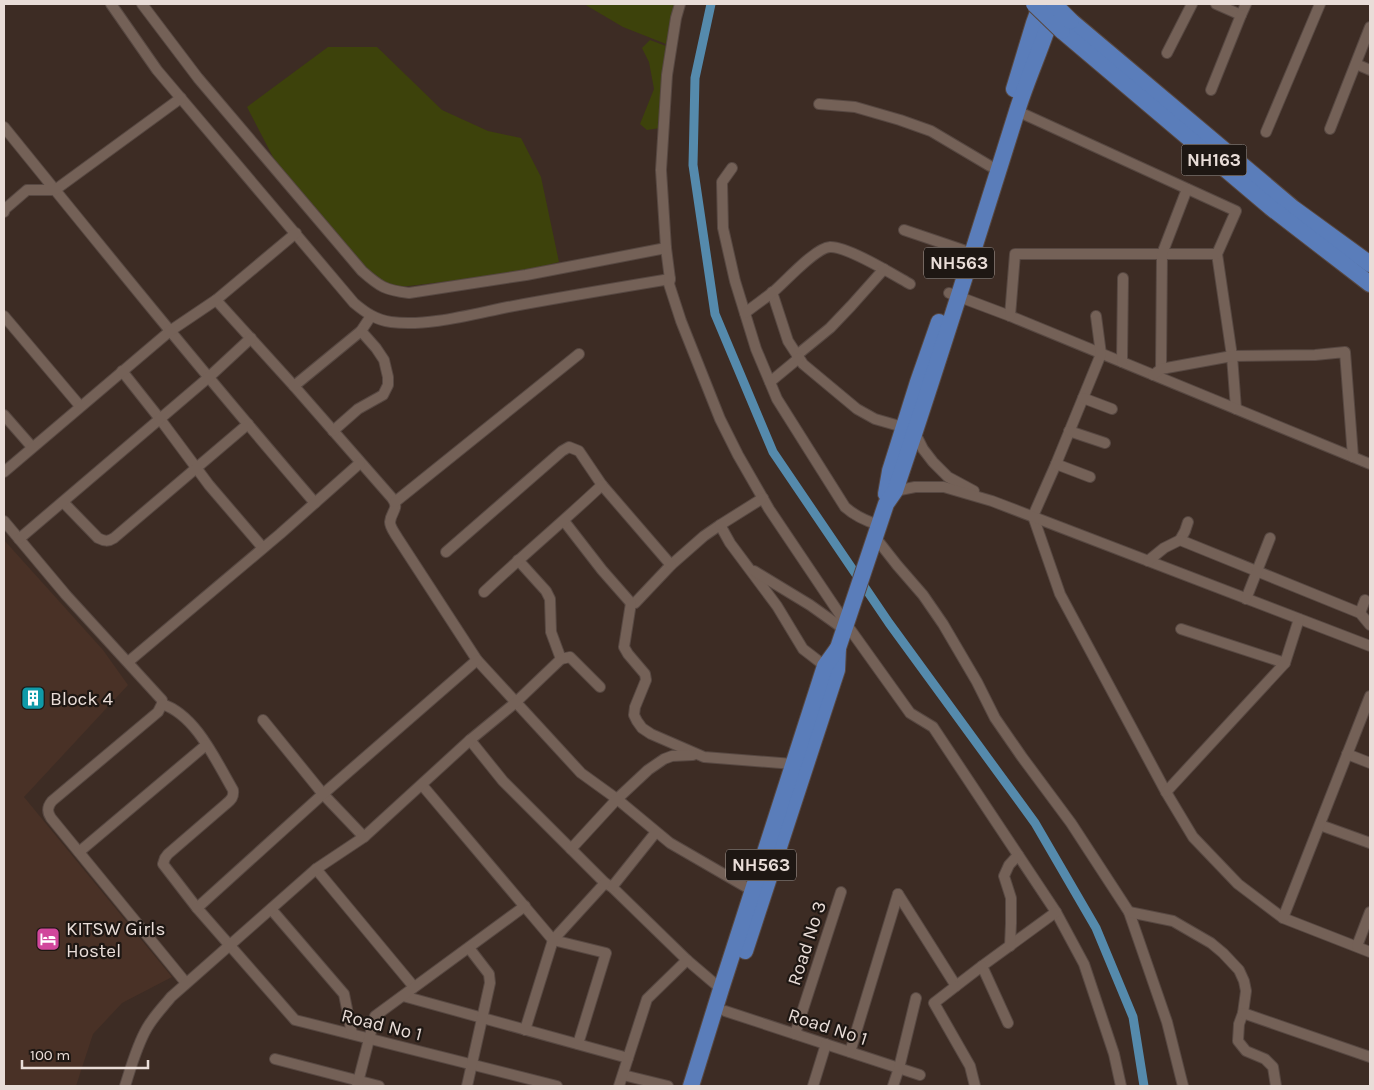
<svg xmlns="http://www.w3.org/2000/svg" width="1374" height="1090" font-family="Karla,sans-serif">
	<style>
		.built { fill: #493126 }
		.green { fill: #3d420b }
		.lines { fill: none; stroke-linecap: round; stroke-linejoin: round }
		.canal { stroke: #558aac; stroke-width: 9 }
		.minor-casing { stroke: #574842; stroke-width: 12 }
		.trunk-casing { stroke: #574842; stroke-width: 18 }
		.minor { stroke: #746157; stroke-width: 10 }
		.trunk { stroke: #5a7dba; stroke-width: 16 }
		.trunk-bridge-casing { stroke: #574842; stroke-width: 18; stroke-linecap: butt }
		.trunk-bridge { stroke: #5a7dba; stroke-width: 16 }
		.labels { text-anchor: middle; stroke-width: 4.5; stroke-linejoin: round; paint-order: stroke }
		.shield { fill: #1e1713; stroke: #aca29d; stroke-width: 1 }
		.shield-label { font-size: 18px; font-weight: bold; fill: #e9ddd8 }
		.poi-label { font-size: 19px; fill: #e9ddd8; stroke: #1e1713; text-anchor: start }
		.street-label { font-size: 19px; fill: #e9ddd8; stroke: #1e1713 }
	</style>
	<rect width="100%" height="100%" fill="#3d2c24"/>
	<path class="built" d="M4,540l99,110 25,35 -104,112 148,180 -50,26 -29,31 -17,52h-72z"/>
	<g class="green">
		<path d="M584,4h94l-12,40 -43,-17z"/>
		<path d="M650,40l16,6 -6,82 -13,2 -7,-6 14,-35 -5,-27 -7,-14z"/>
		<path d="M328,47h49l65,63 46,21 33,7 20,39 18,85 -42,11 -133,16 -97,-105 -40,-77z"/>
	</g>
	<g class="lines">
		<path class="canal" d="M711,4l-16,74 -2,87 22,149 58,138 116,171 146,200 61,105 37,89 11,69"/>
		<g class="minor-casing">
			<g id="minor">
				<path d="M111,4l46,66 197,233c12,10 22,17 37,19 36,5 82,-8 117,-15 54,-10 108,-19 162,-28"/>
				<path d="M142,4l56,74 164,193c18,16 23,19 47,22l117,-18 140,-27"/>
				<path d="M680,4l-4,14 -9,57 -6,95 5,78 4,31 -1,5 12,37 39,98 18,36 31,54 78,116 63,88 23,14 123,185 28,52 30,90 7,32"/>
				<path d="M1216,4l25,11 5,-11"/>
				<path d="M1167,53l25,-49"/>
				<path d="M1356,64l14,6"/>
				<path d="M1211,90l30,-75"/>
				<path d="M819,104l36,3 45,13 31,11 59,35"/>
				<path d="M1017,111l219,100 -19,43 15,102 4,53"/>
				<path d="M4,127c102,126 205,253 311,376"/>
				<path d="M1330,129l40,-102"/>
				<path d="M1266,132l54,-128"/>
				<path d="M732,168l-10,14 1,46 12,53 21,68 21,50 68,108c10,9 21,14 34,18"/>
				<path d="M4,212l1,-3 22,-19h28l126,-92"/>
				<path d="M904,230l59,20"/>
				<path d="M296,233l-80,67 78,86 98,112c8,11 -1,13 -2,24 0,5 4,10 7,15l80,123 104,113 36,26 53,44 83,48"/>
				<path d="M772,292l16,49 15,23 54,45 18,10 28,8 12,6 8,16 10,13 15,15 26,14"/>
				<path d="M949,293l61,23 360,148"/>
				<path d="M745,313c9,-7 19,-14 28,-21 13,-11 42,-44 57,-45 17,-1 64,28 80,37"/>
				<path d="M4,316l76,90"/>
				<path d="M1010,316l5,-62h202"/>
				<path d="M1096,316l5,38 -45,110 -23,52 27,78 106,198 27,45 45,47 45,34 87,34"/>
				<path d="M797,355l33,-27 21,-22 33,-37"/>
				<path d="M1122,362l1,-84"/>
				<path d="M1161,369l1,-115 25,-65"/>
				<path d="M122,371l38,48 49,66 54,63"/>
				<path d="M1153,375l8,-6 71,-13 83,-1 30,-3 8,105"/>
				<path d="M770,382l29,-24"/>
				<path d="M294,386l67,-55 10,-15"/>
				<path d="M1083,398l29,11"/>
				<path d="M4,415l28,32"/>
				<path d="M333,431l25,-22 25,-14 5,-10v-8l-4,-17 -8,-12 -15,-17"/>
				<path d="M1069,431l36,12"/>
				<path d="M1056,464l34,13"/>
				<path d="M4,472l166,-141 46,-31"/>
				<path d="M895,491l20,-4h29l48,14 378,145"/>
				<path d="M63,502l35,36c6,3 10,4 16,0l134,-114"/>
				<path d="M395,502l184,-148"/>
				<path d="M4,521l62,74 96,105v4l-4,8 -106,89c-5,6 -5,11 -1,17l135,165"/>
				<path d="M564,521l38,49 29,33h4l36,-38 33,-29 16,-11 10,18 47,63 26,43 22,17 4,1"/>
				<path d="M720,525l43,-27"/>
				<path d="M875,537l22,28 26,30 20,29 34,58 18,36 27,39 49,66 58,89 38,110 16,64"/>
				<path d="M19,539l190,-162 42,-39"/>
				<path d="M1180,540l5,-9 3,-9"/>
				<path d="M446,552l116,-101 7,-4 10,4 23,34 69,80"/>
				<path d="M518,560l28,31 4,8 1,33 10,27"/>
				<path d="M1148,561l16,-13 16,-8 180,73 10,12"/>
				<path d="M754,571l56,34 35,25"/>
				<path d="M484,592c39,-37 80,-71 118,-107"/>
				<path d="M1246,599l24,-61"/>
				<path d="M631,603l-7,44 4,7 17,20 1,6 -11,27 -1,8 3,6 5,7 9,6 53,23 89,7"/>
				<path d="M1360,613l5,-13"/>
				<path d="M1181,629l104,34"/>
				<path d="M128,662l152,-128 80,-71"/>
				<path d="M162,704c34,11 54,57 71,86 1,7 -2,10 -7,14l-58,50 -3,4 -2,6 34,44 98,112 262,66"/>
				<path d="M263,720l60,74 41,43"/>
				<path d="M470,740l33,41 102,102 7,4 75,73 34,29"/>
				<path d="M1347,754l23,9"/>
				<path d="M422,785l131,155 53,13 -28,91"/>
				<path d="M1166,792l119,-129 14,-44"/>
				<path d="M1320,825l50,18"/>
				<path d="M571,849l46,-50 31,-29 16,-11 8,-3 21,-1"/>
				<path d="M79,852l127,-107"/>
				<path d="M316,869l98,118"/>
				<path d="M612,887l44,-55"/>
				<path d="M898,894l58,92 26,-20 74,-54"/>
				<path d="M197,908l126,-114 154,-134"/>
				<path d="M271,909l73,85 8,40"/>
				<path d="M1129,912l44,9 38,22 12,10 16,17 5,11 2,10 -3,22 -4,11 -1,17 8,10 19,8 8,8 3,19"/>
				<path d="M1283,918l87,-222"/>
				<path d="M1010,946l1,-23v-25l-7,-22 5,-11 9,-10"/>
				<path d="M1357,946l13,-34"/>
				<path d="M982,966l26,57"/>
				<path d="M956,986l-22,17 36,63 5,20"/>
				<path d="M403,996l225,62"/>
				<path d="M725,1011l195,64"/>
				<path d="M1243,1013l127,44"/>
				<path d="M525,1030l28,-90 52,-57"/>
				<path d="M795,1034l46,-142"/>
				<path d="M850,1052l48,-158"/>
				<path d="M275,1059l104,27"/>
				<path d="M623,1075l45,11"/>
				<path d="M125,1086c6,-19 12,-41 22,-58 7,-12 16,-21 24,-31l145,-128 48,-32 106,-97 45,-37 46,-44 9,-2 30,30"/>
				<path d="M357,1086l18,-70 150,-110"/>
				<path d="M467,1086l23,-103 -1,-9 -20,-26"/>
				<path d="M619,1086l28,-87 40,-39"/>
				<path d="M813,1086l13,-42"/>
				<path d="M893,1086l6,-18 17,-70"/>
			</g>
		</g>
		<g class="trunk-casing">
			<g id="trunk">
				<path d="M1071,21l222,187 77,56"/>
				<path d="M1062,31l208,176 100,77"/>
				<path d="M1014,89l20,-66 7,-19"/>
				<path d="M886,494l4,-23 28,-89 21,-60"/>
				<path d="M745,951l92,-281 1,-22"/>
				<path d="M691,1086l30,-97 104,-323 13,-18 48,-144 9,-13c43,-127 83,-255 123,-383 11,-34 26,-66 36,-100"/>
			</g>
		</g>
		<use href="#minor" class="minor"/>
		<use href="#trunk" class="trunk"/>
		<g class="trunk-bridge-casing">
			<g id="trunk-bridge">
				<path d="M1034,4l28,27"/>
				<path d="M1054,4l17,17"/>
			</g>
		</g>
		<use href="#trunk-bridge" class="trunk-bridge"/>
	</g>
	<defs>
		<g id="building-square" transform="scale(1.25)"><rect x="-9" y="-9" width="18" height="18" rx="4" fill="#0f9aa8" stroke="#1e1713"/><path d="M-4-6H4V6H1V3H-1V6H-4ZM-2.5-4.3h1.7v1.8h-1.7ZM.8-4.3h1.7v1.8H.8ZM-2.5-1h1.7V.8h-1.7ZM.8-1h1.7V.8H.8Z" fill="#fff"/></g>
		<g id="hotel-square" transform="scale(1.25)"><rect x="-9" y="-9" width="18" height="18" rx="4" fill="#d1479c" stroke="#1e1713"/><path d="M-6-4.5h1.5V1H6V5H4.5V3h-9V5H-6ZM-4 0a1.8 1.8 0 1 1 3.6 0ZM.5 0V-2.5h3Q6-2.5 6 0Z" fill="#fff"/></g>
	</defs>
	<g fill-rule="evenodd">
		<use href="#building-square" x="33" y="698"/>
		<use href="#hotel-square" x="48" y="939"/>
	</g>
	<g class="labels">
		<g class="shield">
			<rect x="1181.5" y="144.5" width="65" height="31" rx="4"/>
			<rect x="924" y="247.5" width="70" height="31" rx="4"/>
			<rect x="726" y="849.5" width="70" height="31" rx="4"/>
		</g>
		<g class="shield-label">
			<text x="1214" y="166">NH163</text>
			<text x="959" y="269">NH563</text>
			<text x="761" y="871">NH563</text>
		</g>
		<g class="poi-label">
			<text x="50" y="705">Block 4</text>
			<text x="66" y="935">KITSW Girls<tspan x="66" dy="22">Hostel</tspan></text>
		</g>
		<g class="street-label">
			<text transform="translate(806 943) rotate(-72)" y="7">Road No 3</text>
			<text transform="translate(382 1024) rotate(14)" y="7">Road No 1</text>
			<text transform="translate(828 1026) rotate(18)" y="7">Road No 1</text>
		</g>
	</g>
	<rect width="1374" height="1090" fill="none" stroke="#e9ddd8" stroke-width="10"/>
	<path d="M22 1060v8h126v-8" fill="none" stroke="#e9ddd8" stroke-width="2.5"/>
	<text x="30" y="1060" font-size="15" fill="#e9ddd8" stroke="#1e1713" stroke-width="4" paint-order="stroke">100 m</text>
</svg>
